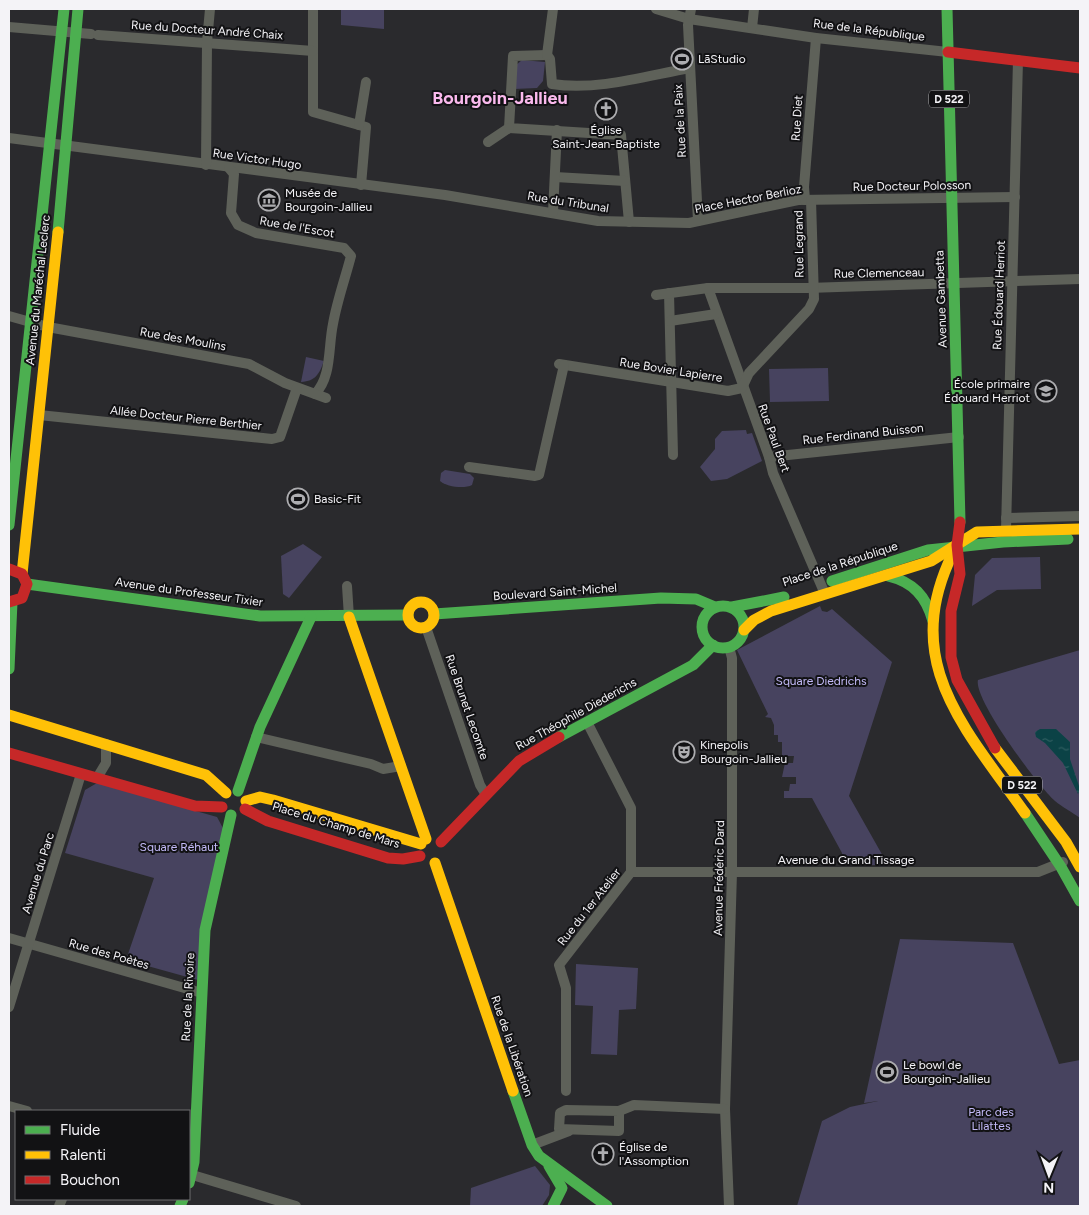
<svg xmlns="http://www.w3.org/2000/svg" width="1089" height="1215" font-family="Figtree,sans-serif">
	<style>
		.park { fill: #47435f }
		.water { fill: url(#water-ripples) }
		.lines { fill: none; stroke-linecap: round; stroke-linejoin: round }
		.street { stroke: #5e6159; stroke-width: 10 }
		.fast { stroke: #4caf50; stroke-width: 11 }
		.slow { stroke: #ffc107; stroke-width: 11 }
		.jam { stroke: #c62828; stroke-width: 11 }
		.labels { text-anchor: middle; stroke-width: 4; stroke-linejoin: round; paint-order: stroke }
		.shield { fill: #121214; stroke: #b0b0b3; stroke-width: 1 }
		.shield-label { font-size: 11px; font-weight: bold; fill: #f4f3f7 }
		.street-label { font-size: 12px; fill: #f4f3f7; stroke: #121214 }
		.poi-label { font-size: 12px; fill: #f4f3f7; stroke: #121214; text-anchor: start }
		.park-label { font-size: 12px; fill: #c3baf8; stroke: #121214 }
		.district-label { font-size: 18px; font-weight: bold; fill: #fab9ed; stroke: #121214 }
	</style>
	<defs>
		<pattern id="water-ripples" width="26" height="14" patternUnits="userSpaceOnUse" patternTransform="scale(1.25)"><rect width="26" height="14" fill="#0b4246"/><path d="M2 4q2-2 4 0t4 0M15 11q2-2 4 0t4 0" fill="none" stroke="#2f5e61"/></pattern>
	</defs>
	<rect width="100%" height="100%" fill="#2a2a2d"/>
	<g class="park">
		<path d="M341,9h43v20l-43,-4z"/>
		<path d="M522,60l23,2 -2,19 -6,7 -23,1 1,-23z"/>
		<path d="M306,357l18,4c-5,13 -8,20 -23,21z"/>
		<path d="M828,368l1,33 -59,1 -1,-33z"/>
		<path d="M746,430l1,4 5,-1 10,28 -35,18 -16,2 -11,-14 15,-18v-10l7,-8z"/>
		<path d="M445,470l25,4 4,4 -2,7c-7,4 -26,2 -32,-4l1,-8z"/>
		<path d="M303,544l19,13 -33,41 -6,-4 -2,-38z"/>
		<path d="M1040,557l1,32 -44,1 -25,16 3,-31 17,-17z"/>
		<path d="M820,606l2,5 5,1 5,-3 60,53 -43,134 39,69h-45l-1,-12 -30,-55h-28v-7h5l1,-7h6v-7h-14l3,-14h8l1,-7h-12v-14h-4v-7h-4v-10l-3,-7 -6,-1 3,-3 -31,-64z"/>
		<path d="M1080,650v168c-8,-6 -18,-11 -25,-17 -17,-15 -82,-102 -77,-121z"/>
		<path d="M97,783l120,34 7,13 -26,150 -72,-20 28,-82 -89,-25 20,-63z"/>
		<path d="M900,939l113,4 46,121 21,-4v146h-283l25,-85 28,-14 28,-6 -14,2z"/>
		<path d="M576,964l62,4 -2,41 -17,1 -2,45 -26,-1 2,-48 -18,-1z"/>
		<path d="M535,1166l15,19 -1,10 -7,11h-72l1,-18z"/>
	</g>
	<path class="water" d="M1040,729h16l14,13v17l10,30 -2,5 -15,-31 -18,-20 -9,-6 -1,-5z"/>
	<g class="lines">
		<g class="street">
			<path d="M313,9v103l53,15 -5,58"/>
			<path d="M656,9l33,10 127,19 132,14"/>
			<path d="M691,9l-3,16 10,196"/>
			<path d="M9,27l82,7"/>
			<path d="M752,28l2,-19"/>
			<path d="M98,35l215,16"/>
			<path d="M547,55l-34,1 -4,72 112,7 8,87"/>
			<path d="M547,55l3,4 2,25c45,7 94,-8 138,-16"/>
			<path d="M547,55l6,-46"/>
			<path d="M359,125l7,-43"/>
			<path d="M9,138l436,57 153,26 91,2 109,-23 217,-3"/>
			<path d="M488,142l21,-14"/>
			<path d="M206,165l1,-123 3,-33"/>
			<path d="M229,168l5,6 -3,39 7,12 18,8 88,15 7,8c-6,23 -14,45 -18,68 -5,23 -1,53 -18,70"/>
			<path d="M555,177l70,4"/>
			<path d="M805,200l-1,-13 12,-149"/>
			<path d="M553,212l4,-82"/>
			<path d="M708,288l61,169 4,16 52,121"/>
			<path d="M669,293l4,162"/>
			<path d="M656,295l52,-7h100l272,-9"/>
			<path d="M9,316l39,11 201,37 36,19 41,15"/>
			<path d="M670,321l46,-7"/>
			<path d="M559,364l169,27 14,-3 7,-15 60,-64 5,-10 -3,-99"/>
			<path d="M39,415l233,24 8,-2 17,-49"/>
			<path d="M769,457l190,-20"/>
			<path d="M469,467l66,9 4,-1 25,-110"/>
			<path d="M1006,518l74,-2"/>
			<path d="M1006,530l12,-470"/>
			<path d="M347,586l2,31"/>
			<path d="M426,627l54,158 6,10"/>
			<path d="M729,647l3,11v214l-7,237 4,97"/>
			<path d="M256,737l115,27 12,5 18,-3"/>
			<path d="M97,778l9,-15v-19"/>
			<path d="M631,872h407l25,-10"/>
			<path d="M9,938l193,55"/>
			<path d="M9,1007l72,-233"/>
			<path d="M566,1091v-103l-7,-23 72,-93v-64l-44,-86"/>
			<path d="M9,1106l18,5"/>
			<path d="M619,1111v20l-60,-2 1,-16 6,-3 53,1 15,-6 91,4"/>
			<path d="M532,1145l37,-14"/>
			<path d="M189,1174l107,32"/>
			<path d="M59,1206l3,-7"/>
		</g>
		<g class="fast">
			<path d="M947,9l13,513"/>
			<path d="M58,232l20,-223"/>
			<path d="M9,525l55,-516"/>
			<path d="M888,576c25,6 38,20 45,45"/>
			<path d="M832,581l96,-31 75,-8 65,-3"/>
			<path d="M27,584l233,32 148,-1"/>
			<circle cx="723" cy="627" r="21"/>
			<path d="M732,607l52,-10"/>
			<path d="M434,614l227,-16 35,1 19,8"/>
			<path d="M9,669l3,-67"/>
			<path d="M559,737l134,-72 20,-20"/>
			<path d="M238,791l22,-64 51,-110"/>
			<path d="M1025,813l36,54 19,34"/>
			<path d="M513,1091l19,54 7,11 68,50"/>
			<path d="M549,1166l13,22 -9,18"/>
			<path d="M189,1183l5,-21 11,-232 26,-115"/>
			<path d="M180,1206l3,-7"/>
		</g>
		<g class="slow">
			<path d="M957,545c-60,113 4,178 68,268"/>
			<path d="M22,574l36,-342"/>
			<circle cx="421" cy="615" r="13"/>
			<path d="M349,617l77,222"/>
			<path d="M744,630l10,-10 17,-9 160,-50 46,-29 103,-3"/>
			<path d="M9,715l197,60 20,18"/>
			<path d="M995,748l71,94 14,25"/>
			<path d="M246,801l14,-4 13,3 148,44"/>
			<path d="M435,863l78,228"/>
		</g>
		<g class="jam">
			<path d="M948,52l132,16"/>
			<path d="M960,522l-3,23 3,29 -9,37v46l6,23 38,68"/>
			<path d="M9,569l13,5 5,10 -5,14 -13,4"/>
			<path d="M9,753l186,53 27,1"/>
			<path d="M245,809l23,12 120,37 15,1 17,-3"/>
			<path d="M441,842l78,-81 40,-24"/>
		</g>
	</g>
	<defs>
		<g id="stadium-ring" transform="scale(1.125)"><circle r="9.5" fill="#121214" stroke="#adadb0" stroke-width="1.5"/><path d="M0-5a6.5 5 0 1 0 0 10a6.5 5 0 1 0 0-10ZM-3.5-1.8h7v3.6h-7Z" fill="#adadb0"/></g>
		<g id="church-ring" transform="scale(1.125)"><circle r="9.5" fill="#121214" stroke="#adadb0" stroke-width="1.5"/><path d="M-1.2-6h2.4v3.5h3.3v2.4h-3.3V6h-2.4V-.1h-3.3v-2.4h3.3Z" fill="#adadb0"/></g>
		<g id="museum-ring" transform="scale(1.125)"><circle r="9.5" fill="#121214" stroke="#adadb0" stroke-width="1.5"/><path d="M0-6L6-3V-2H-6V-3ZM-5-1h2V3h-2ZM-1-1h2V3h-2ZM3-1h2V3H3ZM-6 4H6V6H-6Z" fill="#adadb0"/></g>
		<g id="school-ring" transform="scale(1.125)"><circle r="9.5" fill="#121214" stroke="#adadb0" stroke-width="1.5"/><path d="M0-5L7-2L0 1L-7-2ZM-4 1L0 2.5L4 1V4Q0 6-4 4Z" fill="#adadb0"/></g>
		<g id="theatre-ring" transform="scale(1.125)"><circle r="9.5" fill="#121214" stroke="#adadb0" stroke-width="1.5"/><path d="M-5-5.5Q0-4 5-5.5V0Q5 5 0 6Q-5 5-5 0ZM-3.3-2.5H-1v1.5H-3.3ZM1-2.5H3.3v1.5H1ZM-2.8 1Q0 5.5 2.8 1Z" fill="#adadb0"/></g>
	</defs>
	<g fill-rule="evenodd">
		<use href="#stadium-ring" x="682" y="59"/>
		<use href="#church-ring" x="606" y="109"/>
		<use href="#museum-ring" x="269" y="200"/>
		<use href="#school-ring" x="1046" y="391"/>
		<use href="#stadium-ring" x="298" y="499"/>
		<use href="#theatre-ring" x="684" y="752"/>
		<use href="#stadium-ring" x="887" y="1072"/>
		<use href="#church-ring" x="603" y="1154"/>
	</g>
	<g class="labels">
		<g class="shield">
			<rect x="929" y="90.5" width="40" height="17" rx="4"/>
			<rect x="1002" y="776.5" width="40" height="17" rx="4"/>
		</g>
		<g class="shield-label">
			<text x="949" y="103">D 522</text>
			<text x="1022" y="789">D 522</text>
		</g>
		<g class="street-label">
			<text transform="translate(207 30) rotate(4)" y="4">Rue du Docteur André Chaix</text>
			<text transform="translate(869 30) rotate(7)" y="4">Rue de la République</text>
			<text transform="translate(797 118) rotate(-86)" y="4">Rue Diet</text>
			<text transform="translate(680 121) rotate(-93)" y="4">Rue de la Paix</text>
			<text transform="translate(257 159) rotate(8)" y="4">Rue Victor Hugo</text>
			<text transform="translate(912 186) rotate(-1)" y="4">Rue Docteur Polosson</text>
			<text transform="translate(748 199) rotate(-11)" y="4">Place Hector Berlioz</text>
			<text transform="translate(568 202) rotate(9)" y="4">Rue du Tribunal</text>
			<text transform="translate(297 227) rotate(10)" y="4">Rue de l'Escot</text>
			<text transform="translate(799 244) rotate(-91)" y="4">Rue Legrand</text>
			<text transform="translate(879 273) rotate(-1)" y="4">Rue Clemenceau</text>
			<text transform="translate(38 290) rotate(-84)" y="4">Avenue du Maréchal Leclerc</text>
			<text transform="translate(999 295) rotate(-88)" y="4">Rue Édouard Herriot</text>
			<text transform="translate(941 299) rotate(-92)" y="4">Avenue Gambetta</text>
			<text transform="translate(183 339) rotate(10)" y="4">Rue des Moulins</text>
			<text transform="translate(671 370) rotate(9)" y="4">Rue Bovier Lapierre</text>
			<text transform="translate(186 418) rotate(6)" y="4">Allée Docteur Pierre Berthier</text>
			<text transform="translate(863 434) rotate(-6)" y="4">Rue Ferdinand Buisson</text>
			<text transform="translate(774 438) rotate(70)" y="4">Rue Paul Bert</text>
			<text transform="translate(840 564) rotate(-18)" y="4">Place de la République</text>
			<text transform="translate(189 592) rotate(8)" y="4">Avenue du Professeur Tixier</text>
			<text transform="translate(555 592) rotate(-4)" y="4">Boulevard Saint-Michel</text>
			<text transform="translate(467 707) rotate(71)" y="4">Rue Brunet Lecomte</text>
			<text transform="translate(576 714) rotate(-29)" y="4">Rue Théophile Diederichs</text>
			<text transform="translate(336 825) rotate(17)" y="4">Place du Champ de Mars</text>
			<text x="846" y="864">Avenue du Grand Tissage</text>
			<text transform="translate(38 873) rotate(-73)" y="4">Avenue du Parc</text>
			<text transform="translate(719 878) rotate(-89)" y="4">Avenue Frédéric Dard</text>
			<text transform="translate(589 907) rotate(-52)" y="4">Rue du 1er Atelier</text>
			<text transform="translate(109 954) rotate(16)" y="4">Rue des Poètes</text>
			<text transform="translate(188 997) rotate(-87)" y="4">Rue de la Rivoire</text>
			<text transform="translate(512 1046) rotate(71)" y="4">Rue de la Libération</text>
		</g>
		<g class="poi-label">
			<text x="698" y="63">LāStudio</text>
			<text x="606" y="134" text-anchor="middle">Église<tspan x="606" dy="14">Saint-Jean-Baptiste</tspan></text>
			<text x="285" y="197">Musée de<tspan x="285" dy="14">Bourgoin-Jallieu</tspan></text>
			<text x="1030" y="388" text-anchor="end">École primaire<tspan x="1030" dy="14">Édouard Herriot</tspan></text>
			<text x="314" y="503">Basic-Fit</text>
			<text x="700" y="749">Kinepolis<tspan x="700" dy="14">Bourgoin-Jallieu</tspan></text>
			<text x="903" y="1069">Le bowl de<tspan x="903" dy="14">Bourgoin-Jallieu</tspan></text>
			<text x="619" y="1151">Église de<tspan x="619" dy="14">l'Assomption</tspan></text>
		</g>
		<g class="park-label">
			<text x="821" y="685">Square Diedrichs</text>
			<text x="179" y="851">Square Réhaut</text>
			<text x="991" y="1116">Parc des<tspan x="991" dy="14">Lilattes</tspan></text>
		</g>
		<g class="district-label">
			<text x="500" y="104">Bourgoin-Jallieu</text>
		</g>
	</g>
	<rect width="1089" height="1215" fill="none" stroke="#f4f3f7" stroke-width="20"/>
	<rect x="15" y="1110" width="175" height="90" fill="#121214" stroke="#6c6c6f"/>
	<rect x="25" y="1126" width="25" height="8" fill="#4caf50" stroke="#6c6c6f"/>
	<text x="60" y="1135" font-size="15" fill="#f4f3f7">Fluide</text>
	<rect x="25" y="1151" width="25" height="8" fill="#ffc107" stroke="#6c6c6f"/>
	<text x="60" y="1160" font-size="15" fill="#f4f3f7">Ralenti</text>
	<rect x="25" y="1176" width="25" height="8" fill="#c62828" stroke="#6c6c6f"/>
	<text x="60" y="1185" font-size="15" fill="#f4f3f7">Bouchon</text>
	<g transform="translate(1049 1175) rotate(181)" stroke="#121214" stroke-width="4" paint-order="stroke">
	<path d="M0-4L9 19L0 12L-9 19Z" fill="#f4f3f7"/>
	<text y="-8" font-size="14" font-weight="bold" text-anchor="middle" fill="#f4f3f7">N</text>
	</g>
</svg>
